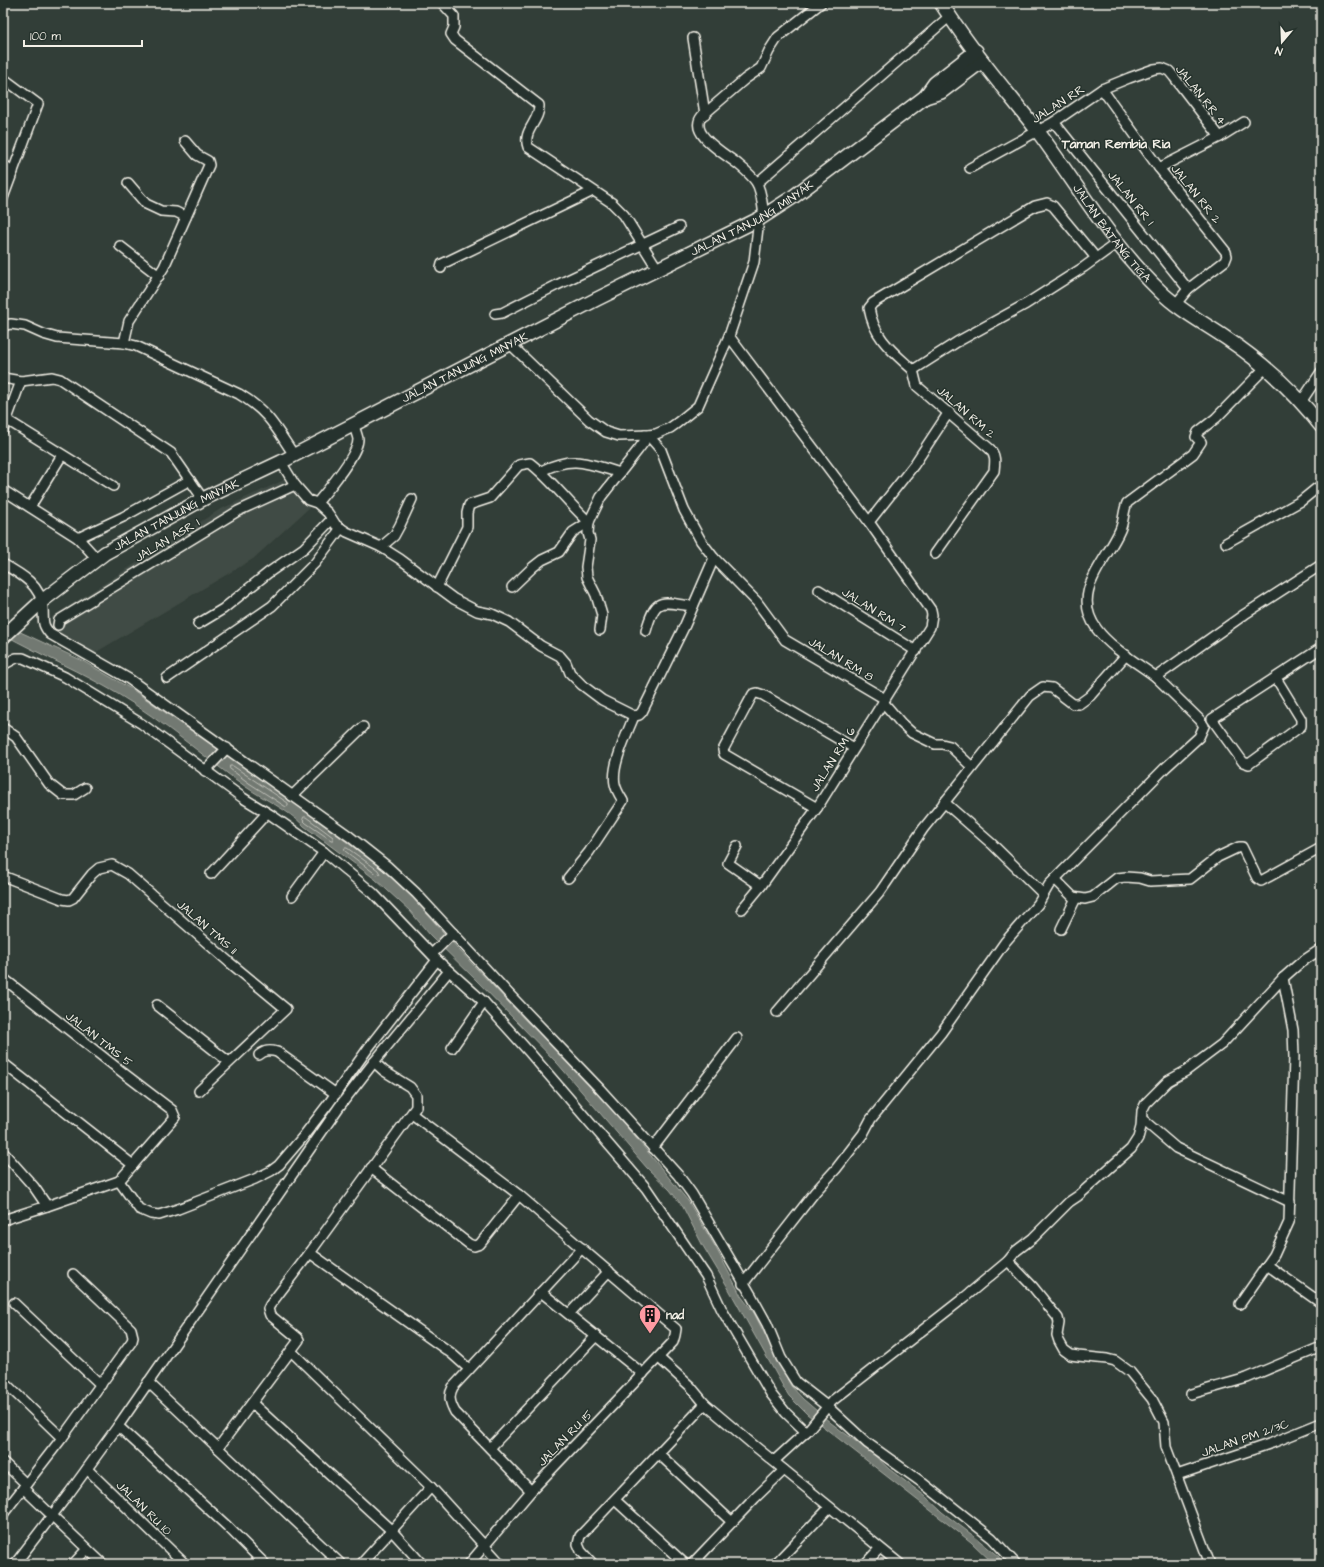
<svg xmlns="http://www.w3.org/2000/svg" width="1324" height="1567" font-family="'Architects Daughter',sans-serif">
	<style>
		.built { fill: #404b44 }
		.water { fill: #727972; stroke: #a6a9a1 }
		.lines { fill: none; stroke-linecap: round; stroke-linejoin: round }
		.shore { stroke: #c0c1b9; stroke-width: 1 }
		.street-casing { stroke: #f4f1e8; stroke-width: 12 }
		.secondary-casing { stroke: #f4f1e8; stroke-width: 16 }
		.street { stroke: #26332d; stroke-width: 9 }
		.secondary { stroke: #26332d; stroke-width: 13 }
		.labels { text-anchor: middle; stroke-width: 3; stroke-linejoin: round; paint-order: stroke }
		.street-label { font-size: 12px; fill: #f4f1e8; stroke: #26332d }
		.poi-label { font-size: 12px; font-weight: bold; fill: #f4f1e8; stroke: #26332d; text-anchor: start }
		.neighbourhood-label { font-size: 13px; font-weight: bold; fill: #f4f1e8; stroke: #26332d }
	</style>
	<rect width="100%" height="100%" fill="#323e38"/>
	<filter id="ink" filterUnits="userSpaceOnUse"><feTurbulence type="fractalNoise" baseFrequency=".025" numOctaves="2"/><feDisplacementMap in="SourceGraphic" scale="8" xChannelSelector="R" yChannelSelector="G"/><feConvolveMatrix kernelMatrix="1 2 1 2 8 2 1 2 1" color-interpolation-filters="sRGB"/></filter>
	<g filter="url(#ink)">
		<path class="built" d="M284,480l25,28 -56,51 -160,95 -36,-22 -5,-6v-9l167,-107z"/>
		<path class="water" d="M3,624l78,36 52,30 160,112 87,65 23,20 56,63 68,72 44,40 76,89 41,50 28,47 25,48 13,17 37,73 12,13 28,24 42,31 16,15 36,27 17,16 33,25 24,20 5,7h-10l-23,-22 -164,-128 -18,-18 -5,-8 -58,-104 -23,-38 -20,-39 -13,-17 -23,-22 -89,-104 -82,-84 -46,-45 -20,-24 -35,-32 -71,-53c-17,-17 -39,-26 -58,-39 -42,-30 -83,-66 -128,-93 -37,-22 -77,-39 -115,-60z"/>
		<g class="lines">
			<g class="shore">
				<path d="M230,766h3l55,37v3l-2,1 -37,-24 -19,-14z"/>
				<path d="M304,817h2l27,20v3h-2l-25,-17 -3,-3z"/>
				<path d="M345,848h2l31,22 2,4 -3,1 -32,-24z"/>
			</g>
			<g class="street-casing">
				<g id="street">
					<path d="M442,3l12,13v11l-3,7 4,6 84,65c1,17 -17,25 -11,42l84,56 12,12 33,53"/>
					<path d="M693,38l12,76"/>
					<path d="M3,78l35,26 -35,94"/>
					<path d="M1102,89l57,79 67,84 1,4 -2,5 -37,28 -13,16"/>
					<path d="M1054,122l134,167"/>
					<path d="M3,164l10,8"/>
					<path d="M970,168l84,-46 48,-33 27,-11 25,-9 8,-1 7,3 5,6 46,60"/>
					<path d="M1159,168l61,-31 24,-15"/>
					<path d="M128,183l18,21 15,7 15,1 10,5"/>
					<path d="M757,183l193,-167"/>
					<path d="M764,215c-2,-10 -2,-24 -8,-33 -4,-6 -11,-12 -17,-17 -12,-10 -52,-31 -37,-49l43,-37 16,-11 8,-17 9,-14 43,-34"/>
					<path d="M120,246l39,30"/>
					<path d="M441,268l1,-4 151,-73"/>
					<path d="M495,314l7,-1 55,-28 122,-58"/>
					<path d="M3,328l2,-3 6,-1 14,2 18,8 14,4 67,5 12,3 103,48c29,17 37,34 55,61"/>
					<path d="M729,336l140,186"/>
					<path d="M124,343l5,-22 35,-54 45,-102 -1,-4 -11,-6 -12,-14"/>
					<path d="M509,343l80,77 17,12 13,4 29,-1 8,-1 14,-6 7,-5 21,-17 31,-70 25,-74 5,-43"/>
					<path d="M913,370c-21,-19 -39,-32 -44,-62l4,-5 162,-97 12,-3 6,3 43,52"/>
					<path d="M913,370l44,-28 69,-38 58,-37 33,-24"/>
					<path d="M913,370l4,16 73,63c6,7 5,13 4,22l-59,83"/>
					<path d="M3,378l18,3 31,-4 8,2 111,74 32,46"/>
					<path d="M1301,402l20,-30"/>
					<path d="M7,420l106,66"/>
					<path d="M3,430l18,-49"/>
					<path d="M648,435l13,15 23,60 17,31 13,17 43,44 28,38 100,59"/>
					<path d="M281,462l14,23 13,15 9,3 11,10 8,12 11,7 34,15 19,12 54,40 23,12 15,3 17,8 32,24 19,10 6,7 4,10 12,12 20,15 32,16 5,-1 3,-3 43,-87 29,-67"/>
					<path d="M541,471c32,-16 46,-8 79,2"/>
					<path d="M3,490l75,48 19,21"/>
					<path d="M317,503c10,-12 42,-50 41,-64 -1,-5 -3,-10 -5,-15"/>
					<path d="M30,507l32,-52"/>
					<path d="M78,538l45,-21 67,-37"/>
					<path d="M1226,543l75,-42 16,-13 4,-2"/>
					<path d="M381,547l13,-11 6,-11 12,-26"/>
					<path d="M3,564c18,10 38,21 40,44 1,13 -2,15 7,26l79,45 220,157 38,30 29,27 93,101 91,95 78,86 14,19 59,101 16,29 14,34 15,24 32,25 39,36 53,38 58,46 14,11 24,26"/>
					<path d="M437,587l30,-60v-14l2,-8 21,-7 29,-33 11,-2c22,17 38,40 59,59"/>
					<path d="M512,587l21,-20 9,-7 17,-8 14,-20 16,-10"/>
					<path d="M819,590l97,61"/>
					<path d="M198,624l25,-15 45,-36 36,-25 28,-29"/>
					<path d="M58,625l1,-5 179,-109 57,-26"/>
					<path d="M600,630l2,-15 -6,-20 -9,-18 -1,-10 4,-27 -2,-7 1,-11 12,-25 37,-47 6,-8 1,-7"/>
					<path d="M646,631c10,-36 15,-28 47,-25"/>
					<path d="M3,665l13,-7h7l42,19 77,47 101,74 28,17 53,37 49,41 64,67 47,42 46,51 116,135 60,88 16,34 49,84 15,19 20,19"/>
					<path d="M1156,677c-33,-25 -87,-50 -63,-99 8,-17 20,-32 27,-48 4,-9 3,-18 7,-27l66,-49 8,-12 -5,-5 2,-5 18,-14 49,-50"/>
					<path d="M167,678l105,-72 43,-43 26,-35"/>
					<path d="M1276,678l25,41v7l-52,38 -6,-2 -31,-43 109,-71"/>
					<path d="M883,702l18,21 11,10 23,11h7l8,2 22,21"/>
					<path d="M3,728l13,9 33,47 14,11h11l11,-7"/>
					<path d="M205,771l22,-23"/>
					<path d="M292,796l71,-69"/>
					<path d="M944,802l48,42 51,50"/>
					<path d="M817,808l-93,-54 -1,-4 30,-56 4,-1 6,2 91,53"/>
					<path d="M737,846l-9,17 33,23"/>
					<path d="M211,874l56,-61"/>
					<path d="M3,876l59,23 7,1 4,-2 19,-24 7,-6 13,-3 16,9 101,88 57,47 -87,82"/>
					<path d="M568,878l21,-26 34,-51c-3,-5 -7,-11 -8,-17 -4,-18 12,-50 19,-68"/>
					<path d="M1055,879l18,18 12,2 8,-2 24,-19 9,-1 14,1 10,3 40,-2 28,-22 21,-10h3l15,31 4,3 60,-33"/>
					<path d="M292,896l32,-44"/>
					<path d="M742,909l19,-23 56,-78 113,-181 2,-12 -1,-5 -62,-88 45,-57 35,-53"/>
					<path d="M1061,929l15,-31"/>
					<path d="M432,954l21,-21"/>
					<path d="M3,978l123,97 46,35 3,7 -56,64 -72,25 -44,14"/>
					<path d="M157,1005l72,57"/>
					<path d="M777,1012l103,-120 43,-63 107,-133 13,-9 9,1 21,16h6l11,-8 36,-41"/>
					<path d="M452,1048l32,-46"/>
					<path d="M259,1055c6,-5 11,-5 18,-3l59,42"/>
					<path d="M3,1063l130,102"/>
					<path d="M412,1114l107,81 157,134 -1,6 -2,7 -142,149 -62,73"/>
					<path d="M1142,1119l34,29 114,54"/>
					<path d="M653,1148l84,-110"/>
					<path d="M3,1152l31,35 13,19"/>
					<path d="M371,1168l98,76 5,2 6,-2 39,-49"/>
					<path d="M119,1181l20,28 12,5 8,1 19,-6 77,-30 16,-8 8,-6 23,-27 27,-35 40,-56 68,-87"/>
					<path d="M310,1253l141,100 18,16"/>
					<path d="M1008,1261l25,26 25,31 1,5 -2,12 2,6 5,9 7,5 7,1 29,3 8,2 15,11 22,27 12,23 2,25 44,117"/>
					<path d="M1267,1265l54,38"/>
					<path d="M743,1284l72,-92 21,-23 27,-35 8,-15 70,-86 64,-91 33,-38 11,-19 116,-117 34,-31 5,-11 -4,-6 -44,-43 89,-63 76,-49"/>
					<path d="M541,1292l102,82"/>
					<path d="M14,1303l87,82"/>
					<path d="M1240,1304l34,-49 15,-33 5,-165 -1,-27 -10,-52"/>
					<path d="M569,1314l40,-43"/>
					<path d="M292,1352l139,135 70,77"/>
					<path d="M659,1358l32,29 14,17 46,39 149,121"/>
					<path d="M3,1381l59,57"/>
					<path d="M148,1382l193,182"/>
					<path d="M1191,1394l56,-16 74,-31"/>
					<path d="M252,1403l140,128 30,33"/>
					<path d="M118,1426l109,100 38,38"/>
					<path d="M218,1448l81,-108 -1,-2 -28,-23 -2,-6 2,-4 42,-55 104,-143v-12l-6,-8 -26,-16 -10,-9"/>
					<path d="M490,1448l106,-112"/>
					<path d="M659,1454l73,68"/>
					<path d="M774,1461l35,-32 23,-28 133,-104 43,-36 8,-10 17,-13 36,-36 9,-6 53,-47 7,-11 3,-11 1,-16 4,-8 22,-22 18,-10 36,-27 61,-66 17,-15 21,-14"/>
					<path d="M3,1462l23,22"/>
					<path d="M87,1469l98,95"/>
					<path d="M1177,1475l95,-32 49,-20"/>
					<path d="M23,1488l80,76"/>
					<path d="M531,1491l-76,-79c-5,-9 -7,-16 -2,-25l129,-139"/>
					<path d="M615,1500l70,64"/>
					<path d="M3,1514l59,-76 70,-97 1,-4 -2,-8 -58,-55"/>
					<path d="M15,1564l55,-72 48,-66 221,-319 35,-45 75,-91"/>
					<path d="M73,1564l14,-15"/>
					<path d="M361,1564l70,-77"/>
					<path d="M593,1564l-12,-13 -3,-7 2,-8 125,-132"/>
					<path d="M692,1564l63,-66 29,-28"/>
					<path d="M775,1564l54,-56"/>
					<path d="M865,1564l14,-15"/>
				</g>
			</g>
			<g class="secondary-casing">
				<g id="secondary">
					<path id="s1" d="M941,3c13,20 27,40 42,59 18,24 38,47 56,71 39,53 73,112 121,158 19,19 44,32 66,47 36,24 69,54 95,88"/>
					<path d="M925,97l16,-5 41,-31"/>
					<path id="s2" d="M3,637l39,-36 63,-48 98,-54 78,-37 316,-163 162,-80 34,-22 132,-100 10,-14 41,-32"/>
				</g>
			</g>
			<use href="#street" class="street"/>
			<use href="#secondary" class="secondary"/>
		</g>
	</g>
	<defs>
		<g id="building-pin" transform="scale(1.15)"><path d="M0 17L-7.5 6A9.5 9.5 0 1 1 7.5 6Z" fill="#ff9aa2" stroke="#26332d"/><path d="M-4-6H4V6H1V3H-1V6H-4ZM-2.5-4.3h1.7v1.8h-1.7ZM.8-4.3h1.7v1.8H.8ZM-2.5-1h1.7V.8h-1.7ZM.8-1h1.7V.8H.8Z" fill="#111"/></g>
	</defs>
	<g fill-rule="evenodd">
		<use href="#building-pin" x="650" y="1315"/>
	</g>
	<g class="labels">
		<g class="street-label">
			<text transform="translate(1201 95) rotate(51)" y="4">JALAN RR 4</text>
			<text transform="translate(1058 104) rotate(-33)" y="4">JALAN RR</text>
			<text transform="translate(1196 194) rotate(51)" y="4">JALAN RR 2</text>
			<text transform="translate(1131 198) rotate(51)" y="4">JALAN RR 1</text>
			<text dy="4" stroke="none"><textPath href="#s2" startOffset="861">JALAN TANJUNG MINYAK</textPath></text>
			<text dy="4" stroke="none"><textPath href="#s1" startOffset="287">JALAN BATANG TIGA</textPath></text>
			<text dy="4" stroke="none"><textPath href="#s2" startOffset="537">JALAN TANJUNG MINYAK</textPath></text>
			<text transform="translate(966 412) rotate(41)" y="4">JALAN RM 2</text>
			<text dy="4" stroke="none"><textPath href="#s2" startOffset="213">JALAN TANJUNG MINYAK</textPath></text>
			<text transform="translate(167 540) rotate(-31)" y="4">JALAN ASR 1</text>
			<text transform="translate(874 610) rotate(32)" y="4">JALAN RM 7</text>
			<text transform="translate(841 659) rotate(31)" y="4">JALAN RM 8</text>
			<text transform="translate(833 759) rotate(-58)" y="4">JALAN RM 6</text>
			<text transform="translate(207 927) rotate(41)" y="4">JALAN TMS 11</text>
			<text transform="translate(99 1039) rotate(38)" y="4">JALAN TMS 5</text>
			<text transform="translate(565 1438) rotate(-46)" y="4">JALAN RU 15</text>
			<text transform="translate(1245 1438) rotate(-19)" y="4">JALAN PM 2/3C</text>
			<text transform="translate(144 1508) rotate(44)" y="4">JALAN RU 10</text>
		</g>
		<g class="poi-label">
			<text x="666" y="1319">nad</text>
		</g>
		<g class="neighbourhood-label">
			<text x="1116" y="148">Taman Rembia Ria</text>
		</g>
	</g>
	<rect width="1324" height="1567" fill="none" stroke="#26332d" stroke-width="16"/>
	<rect x="8" y="8" width="1308" height="1551" fill="none" stroke="#f4f1e8" stroke-width="1.5" filter="url(#ink)"/>
	<g transform="translate(1282 42) rotate(199)" stroke="#26332d" stroke-width="3" paint-order="stroke">
	<path d="M0-3L7 15L0 10L-7 15Z" fill="#f4f1e8"/>
	<text y="-6" font-size="11" font-weight="bold" text-anchor="middle" fill="#f4f1e8">N</text>
	</g>
	<path d="M24 40v6h118v-6" fill="none" stroke="#f4f1e8" stroke-width="2"/>
	<text x="30" y="40" font-size="12" fill="#f4f1e8" stroke="#26332d" stroke-width="3" paint-order="stroke">100 m</text>
</svg>
